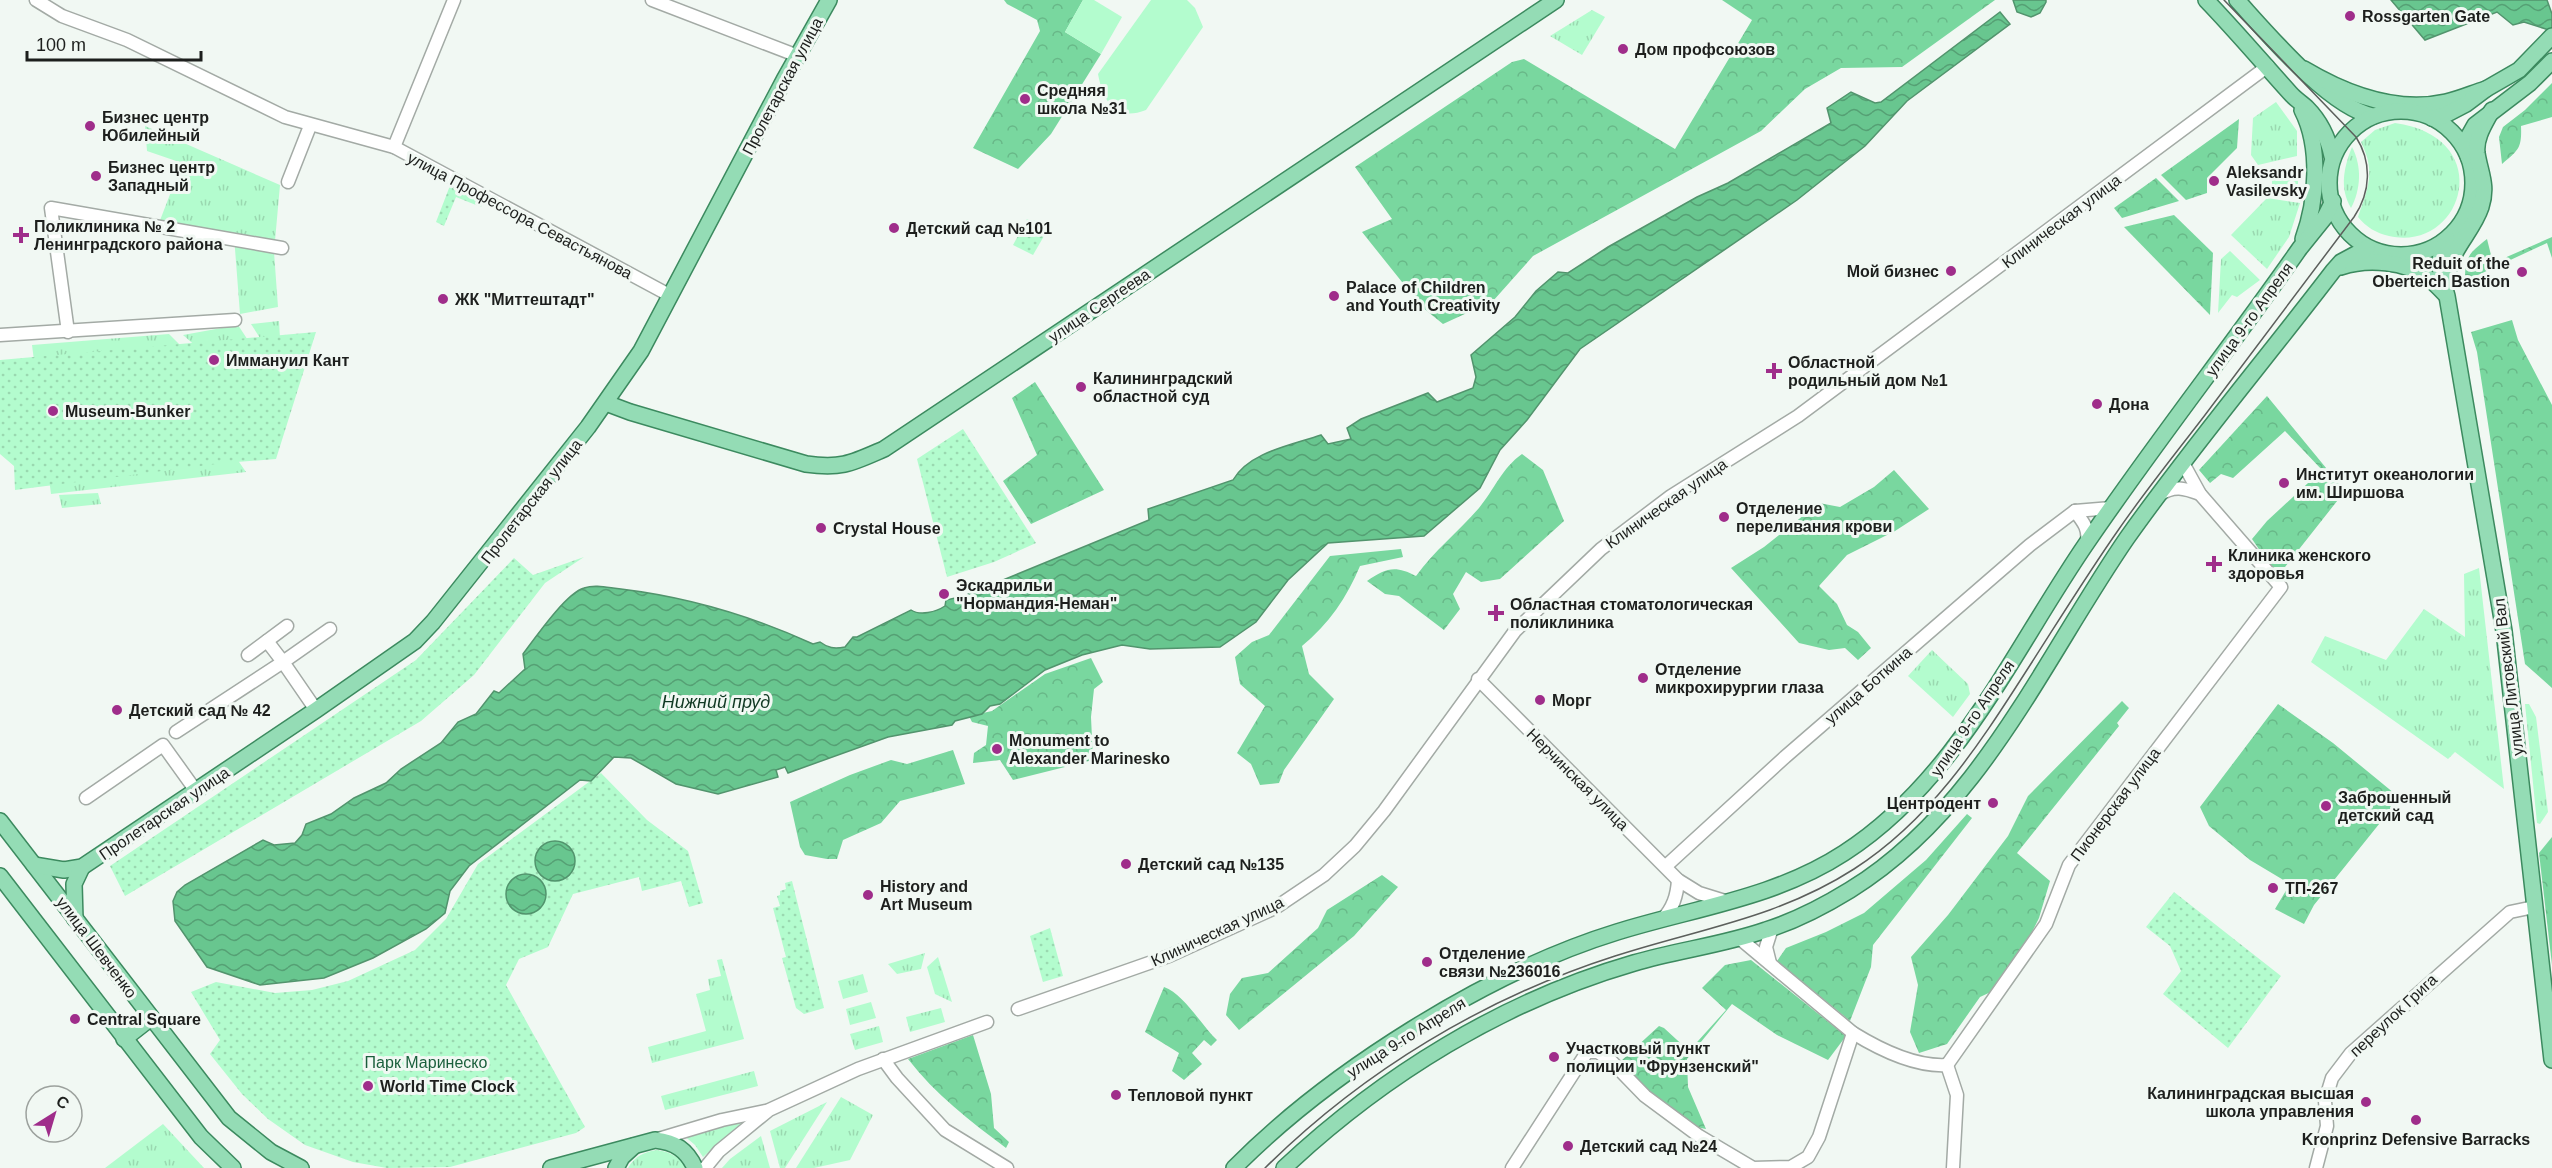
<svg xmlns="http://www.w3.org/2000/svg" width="2552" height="1168" font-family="Helvetica,sans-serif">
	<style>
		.grass { fill: url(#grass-tufts) }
		.forest { fill: url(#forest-crowns) }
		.park { fill: url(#park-dots) }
		.pitch { fill: #b3fcce }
		.water { fill: url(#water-waves); stroke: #52946d; stroke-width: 1.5 }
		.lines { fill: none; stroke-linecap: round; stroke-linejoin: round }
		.minor-casing { stroke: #a3aaa5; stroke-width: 15 }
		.major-casing { stroke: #3c8a5f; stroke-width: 18 }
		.minor { stroke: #fff; stroke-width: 12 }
		.major { stroke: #94dcb5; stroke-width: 15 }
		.tram { stroke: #5c5f5c; stroke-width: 1.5 }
		.poi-dot { fill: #9f2d8a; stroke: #f1f8f3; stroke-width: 2 }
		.labels { text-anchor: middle; stroke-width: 6; stroke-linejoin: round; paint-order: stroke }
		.poi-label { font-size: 16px; font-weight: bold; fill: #1d1f1d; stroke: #f1f8f3; text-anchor: start }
		.street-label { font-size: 16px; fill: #1d1f1d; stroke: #f1f8f3 }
		.park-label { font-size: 16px; fill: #1a5f3c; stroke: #f1f8f3 }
		.water-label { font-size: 18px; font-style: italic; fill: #0f3822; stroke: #f1f8f3 }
	</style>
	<defs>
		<pattern id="grass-tufts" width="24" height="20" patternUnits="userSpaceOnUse" patternTransform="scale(1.5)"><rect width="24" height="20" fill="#b3fcce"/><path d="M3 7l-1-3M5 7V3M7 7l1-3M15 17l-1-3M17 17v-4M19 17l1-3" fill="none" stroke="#9ad8b0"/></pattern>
		<pattern id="forest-crowns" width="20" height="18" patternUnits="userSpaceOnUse" patternTransform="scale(1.5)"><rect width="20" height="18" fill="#79d79f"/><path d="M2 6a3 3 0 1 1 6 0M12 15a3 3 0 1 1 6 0" fill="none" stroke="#68b888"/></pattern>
		<pattern id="park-dots" width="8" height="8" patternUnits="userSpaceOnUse" patternTransform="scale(1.5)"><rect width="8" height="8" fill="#b3fcce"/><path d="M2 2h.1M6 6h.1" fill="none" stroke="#9ad8b0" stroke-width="1.8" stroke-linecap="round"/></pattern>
		<pattern id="water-waves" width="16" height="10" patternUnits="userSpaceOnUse" patternTransform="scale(1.5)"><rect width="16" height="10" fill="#68c68f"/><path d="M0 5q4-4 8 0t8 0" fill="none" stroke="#55a074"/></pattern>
	</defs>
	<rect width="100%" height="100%" fill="#f1f8f3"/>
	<g class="grass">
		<path d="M1592,10l13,7 -23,38 -32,-19z"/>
		<path d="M2276,102l21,29v25l-39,9 -7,-10 2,-37z"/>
		<path d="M2395,123c103,14 69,130 -6,113 -13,-3 -23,-9 -31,-19 10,-29 18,-45 3,-75l14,-12z"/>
		<path d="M145,126l135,59 -6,67 4,55 -38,7 -6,-78 -75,-13 23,-60 -35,-12z"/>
		<path d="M2352,147c10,19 9,42 -1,61 -12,-20 -7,-41 1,-61z"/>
		<path d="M2298,166v24l-26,-1v-16z"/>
		<path d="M2267,198l33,5 -11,34 -22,32 -36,-34z"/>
		<path d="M2230,251l30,29 -23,17 -5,-2 -14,18 3,-54z"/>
		<path d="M279,321l3,51 -31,-48z"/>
		<path d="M238,325l40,61 -80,-38 -15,-13z"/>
		<path d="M169,334l18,18 14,55 45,65 -195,22 -19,-149z"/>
		<path d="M98,493l3,11 -39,4 -3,-13z"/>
		<path d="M2479,568l25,221 -49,-37 -7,7 -137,-97 14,-26 61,24 38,-51 41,28 -1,-63z"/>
		<path d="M1932,650l36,34 2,10 -17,23 -45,-41z"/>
		<path d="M2525,704h4l7,13 12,95 -8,12 -3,-1z"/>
		<path d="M925,953l-4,16 -24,5 -9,-10z"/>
		<path d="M938,957l14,45 -17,-8 -8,-27z"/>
		<path d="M722,959l22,80 -92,24 -4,-16 58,-16 -10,-37 14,-4 -2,-11 13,-3 -4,-16z"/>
		<path d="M863,974l5,18 -25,7 -5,-18z"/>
		<path d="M871,1002l5,16 -26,7 -4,-16z"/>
		<path d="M941,1008l4,14 -35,10 -4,-15z"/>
		<path d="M879,1026l4,16 -28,8 -5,-16z"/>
		<path d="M754,1071l4,15 -93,24 -4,-14z"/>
		<path d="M841,1097l32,18 -23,45 -36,8h-18z"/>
		<path d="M827,1102l-42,66h-5l-10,-37z"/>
		<path d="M756,1116l-24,15 -29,26 -8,-12 -13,-11z"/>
		<path d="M163,1124l41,44h-99z"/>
		<path d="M761,1136l9,32h-48l8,-9z"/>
		<path d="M657,1150c14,2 22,7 29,18h-58c7,-12 16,-16 29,-18z"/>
	</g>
	<g class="forest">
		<path d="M1004,0h79l-18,32 36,22 -50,80 -33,35 -45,-21 67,-117 -3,-11 -30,-16z"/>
		<path d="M1722,0h273l-93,67 -61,1 -36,21 -44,42 -228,125 -40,45 -50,23 -21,-17 -60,-75 30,-13 -37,-52 157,-105 12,-3 151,90 77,-129z"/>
		<path d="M2552,83v34l-31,9c1,23 -3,24 -19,38l-3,-27 4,-10 22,-17z"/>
		<path d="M2239,119l-2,29 -30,30v15l-21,7 -25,-25z"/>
		<path d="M2156,178l23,23 -57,17 -8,-10z"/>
		<path d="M2174,215l39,38 -3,62 -86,-88z"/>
		<path d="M2552,237v21l-5,-15 -82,38c0,-24 3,-27 22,-42l6,24z"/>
		<path d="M2512,320l6,20 34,65v283l-27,-24 -48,-312 -6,-20z"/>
		<path d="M1035,382l69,108 -73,34 -28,-43 34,-26 -25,-57z"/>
		<path d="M2267,396l78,95 -60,76h-14l-19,-28 15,-18 55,-51 -37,-39 -52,47 -12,-4 -11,9 -11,-13z"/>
		<path d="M1522,454l21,16 21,51 -64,58 -19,3 -15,-10 -13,22 7,15 -16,21 -45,-34 -14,-2 -18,-13c19,-13 28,-16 49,-5 18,-25 42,-44 63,-68 15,-18 23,-40 43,-54z"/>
		<path d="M1894,470l35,39 -34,22 -48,24 -28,31 18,18 10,21 11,7 13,16 -13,12 -13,-12 -16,2 -30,-7 -68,-75 33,-21 55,-44 21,4 34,-20z"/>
		<path d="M1401,549l2,8 -43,9c-13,31 -31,58 -58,80l7,28 25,25 -50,71 -5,13 -19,2 -9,-21 -14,-11 28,-47 -25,-22 -5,-27 17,-15 17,-7 61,-79z"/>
		<path d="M1091,658l12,24 -9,7 -3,28 2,43 -80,20 -13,-20 -27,3 1,-10 12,-8 2,-19 -16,-4 -3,-6 23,-5 53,-37z"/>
		<path d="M2122,701l7,7 -12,15 2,3 -102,127 33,28 -11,37 -14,28 -32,45 -13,6 -33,47 -28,9 -9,-21 8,-47 -7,-28 37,-42 60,-79 20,-40z"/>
		<path d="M2278,704l55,39 67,55 -86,107 -10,19 -29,-15 15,-25 -40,-24 -41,-34 -9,-19z"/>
		<path d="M953,750l12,34 -65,17 -19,22 -38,17 -6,19h-10l-22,-4 -5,-8 -10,-45 60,-27 41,-15 16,4z"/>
		<path d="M1967,814l5,4 -99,127 -2,22 -21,54 -73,-60 9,-13 40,-16 38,-19 62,-53z"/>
		<path d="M2552,837v128l-13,-112z"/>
		<path d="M1382,875l16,12 -44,49 -115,94 -13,-15 4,-21 12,-16 26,-5 50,-45 9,-18z"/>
		<path d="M1751,960l95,76 -18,24 -51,-25 -45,-31 -45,55 1,28 18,42 -10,-2 -46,-35 -29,-31 38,-35 5,2 25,23 37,-41 -24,-22 23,-23z"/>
		<path d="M1164,987c20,7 37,38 53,53l-6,6 -7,-6 -12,13 10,11 -18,16 -12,-9 7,-18 -34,-21z"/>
		<path d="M973,1035l18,59 3,34 15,14 -3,6c-36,-27 -71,-54 -98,-89z"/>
	</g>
	<g class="park">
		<path d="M451,183l33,17 -3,7 -25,-10 -12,29 -8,-4z"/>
		<path d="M1027,219l24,5 -18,31 -20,-10z"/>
		<path d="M316,332l-40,127 -52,4 -209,27 -1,-24 -14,-12v-94z"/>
		<path d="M963,429l73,114 -42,19 -47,15 -30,-118z"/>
		<path d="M584,557l-39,26 -71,92 -53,46 -296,175 -15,-30 306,-206 98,-102 19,17z"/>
		<path d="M601,773l46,47 41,31 15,52 -14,4 -8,-26 -39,10 -3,-14 -66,17 -25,53 -29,12 -13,26 79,142 -9,6 -126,34 -63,1 -34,-6 -48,-17 -37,-26 -26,-25 -32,-40 10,-14 -29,-48 25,-10 59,11 37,-3 36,-9 67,-31 31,-31 32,-55z"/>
		<path d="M792,881l32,127 -20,6 -8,-6 -14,-50 4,-1 -13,-49 7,-2 -3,-10 3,-1v-4l6,-2 -1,-6z"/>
		<path d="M2174,892l107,84 -53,72 -65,-54 18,-23 -11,-25 -24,-19z"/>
		<path d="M1050,928l13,48 -20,6 -13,-46z"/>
	</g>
	<g class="pitch">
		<path d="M1083,0h11l28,17 -21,37 -36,-22z"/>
		<path d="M1151,0h36l8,8 8,19 -57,83c-30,12 -43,-8 -48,-36z"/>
	</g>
	<g class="water">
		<path d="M2013,0h33v2l-6,11 -9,4 -14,-5z"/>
		<path d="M2391,0h156l5,14v17l-28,-9 -11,3 -16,-13 -72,28z"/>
		<path d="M2000,12l10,12 -103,77 -42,45 -68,54 -217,149 -53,71 -27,30 -20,38 -56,48 -96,7 -40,37 -32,42 -36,25 -70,2 -28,-4 -40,10 -37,15 -45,34 -10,2 -8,8 -27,7 -3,4 -64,12 -100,36 -3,-6 -9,3 2,7 -60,17 -42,-10 -45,-26 -17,-1 -23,24 -11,-1 -111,86 -19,25 -5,22 -19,16 -53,29 -49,20 -64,7 -53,-18 -32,-46 -2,-20 4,-9 8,-7 78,-45 11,5 21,-2 7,-8 4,-11 25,-10 23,-16 32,-15 15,-14 40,-26 17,-21 18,-8 18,-23 5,2 26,-24 -2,-15c12,-16 43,-61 61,-66 12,-4 25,0 37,1 66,8 131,27 192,55l7,-2c8,6 14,7 25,5l8,-10h4l54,-27c9,6 25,2 34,-4l1,-6 18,-4 185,-76 -1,-11 85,-29c16,-28 59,-35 88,-45l7,9 23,-5 -4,-11 14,-9 67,-26 9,9 36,-14 3,-11 -5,-22 44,-38 21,-26 22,-19 10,1 40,-26 89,-50 31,-14 103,-60 -4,-15 24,-16 24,11 6,-1z"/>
		<circle cx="555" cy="861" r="20"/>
		<circle cx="526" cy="894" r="20"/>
	</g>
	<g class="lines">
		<g class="minor-casing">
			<g id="minor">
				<path d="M36,0l26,16 65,24 158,77 109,30 277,149"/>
				<path d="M652,0l146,56"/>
				<path d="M394,147l60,-147"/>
				<path d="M288,182l22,-56"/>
				<path d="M68,332l-17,-124 231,40"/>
				<path d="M0,335l235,-15"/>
				<path d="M2159,495c15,-10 25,-7 41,-1"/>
				<path d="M2075,511l36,-3"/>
				<path d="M2075,511c8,11 14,17 12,31"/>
				<path d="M248,655l39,-29"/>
				<path d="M1478,679l200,201 21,13 29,9"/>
				<path d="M316,710l-33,-48 47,-33"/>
				<path d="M176,732l107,-70 -16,-21"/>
				<path d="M86,798l77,-53 33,46"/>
				<path d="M1666,866l119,-109 245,-212 45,-34"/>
				<path d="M1662,920c11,-12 15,-24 16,-40"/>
				<path d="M1739,938l114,95c26,16 63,34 94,32"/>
				<path d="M1770,963l-4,-16 6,-19"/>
				<path d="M1018,1009l151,-53 106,-48 49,-33 31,-29 29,-35 131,-180 86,-82 70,-53 127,-80 470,-350"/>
				<path d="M883,1059l14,19 48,52 62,38"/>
				<path d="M1947,1065l99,-141 23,-59 212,-278 -81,-93 -17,-31"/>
				<path d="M1947,1065l10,30 -4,73"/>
				<path d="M655,1140l67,-20 43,-9"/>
				<path d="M705,1168l14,-17 50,-41 89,-41 129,-47"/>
				<path d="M1512,1168l75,-116h11l14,10 33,34 54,40 54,32 38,-1 17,-10 11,-20 34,-104"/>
				<path d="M2316,1168l11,-42 -2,-25 7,-23 19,-25 159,-141 24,-5"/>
			</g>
		</g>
		<g class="major-casing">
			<g id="major">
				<path d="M2206,0c29,30 56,62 84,93 5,6 12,10 17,15 14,14 21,30 25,48"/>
				<path d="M2237,0c30,33 93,108 136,116"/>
				<path d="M2304,69c42,25 93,44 142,33 14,-3 27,-9 40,-13"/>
				<path d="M2302,110c19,37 15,91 1,129"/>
				<circle cx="2401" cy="183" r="72"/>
				<path d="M2432,118l11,-2 23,-12 20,-15 33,-19 33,-34"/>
				<path d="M2468,156l-2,-15 9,-16 55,-42 22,-22"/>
				<path d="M2447,239c-12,25 -7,31 0,57l57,335 48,429"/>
				<path d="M2341,267c26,-9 65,-6 87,11 6,4 12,11 17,16"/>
				<path d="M2447,281c1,-30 25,-47 34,-74 7,-22 -1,-34 -4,-54 -2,-16 9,-31 15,-43"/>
				<path d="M606,403l24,9 176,52c36,5 46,-1 78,-15l672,-449"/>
				<path d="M0,821l229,297 42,34 30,16"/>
				<path d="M34,865l30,5 18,-3 234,-157 99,-69 18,-19 155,-195 53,-76 143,-271 45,-80"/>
				<path d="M0,876l201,261 32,31"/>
				<path d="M75,919l-1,-35 8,-17"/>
				<path d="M124,1039l27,-21"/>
				<path d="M551,1168l104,-28c20,2 32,10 40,28"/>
				<path d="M616,1168l6,-11 12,-11"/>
				<path d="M1234,1168c95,-96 253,-196 383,-236 77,-24 158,-34 227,-79 113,-73 168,-201 242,-309 68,-100 144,-196 214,-296l25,-31 8,-16"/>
				<path d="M1284,1168c99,-93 219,-167 350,-205 44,-13 89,-18 132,-33 29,-9 58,-24 84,-40 130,-80 193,-230 277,-352 65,-92 138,-178 206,-267l8,-9 26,-14"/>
			</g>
		</g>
		<use href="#minor" class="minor"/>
		<use href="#major" class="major"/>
		<path class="tram" d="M1265,1168c98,-97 219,-170 350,-212 83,-27 163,-38 239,-87 76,-49 123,-121 171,-196 31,-48 61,-97 94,-144 27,-39 57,-76 86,-114 49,-66 99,-132 149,-198 17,-25 18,-55 2,-80l-132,-137"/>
	</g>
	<g class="poi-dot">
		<circle cx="2350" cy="16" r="6"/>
		<circle cx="1623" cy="49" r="6"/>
		<circle cx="1025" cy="99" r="6"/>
		<circle cx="90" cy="126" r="6"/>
		<circle cx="96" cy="176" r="6"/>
		<circle cx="2214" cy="181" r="6"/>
		<circle cx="894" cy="228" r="6"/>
		<path d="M18 226h6v6h6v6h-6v6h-6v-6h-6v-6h6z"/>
		<circle cx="1951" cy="271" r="6"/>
		<circle cx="2522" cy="272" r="6"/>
		<circle cx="1334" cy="296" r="6"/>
		<circle cx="443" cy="299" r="6"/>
		<circle cx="214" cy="360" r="6"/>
		<path d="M1771 362h6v6h6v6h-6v6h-6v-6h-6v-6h6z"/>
		<circle cx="1081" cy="387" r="6"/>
		<circle cx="2097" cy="404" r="6"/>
		<circle cx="53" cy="411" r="6"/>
		<circle cx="2284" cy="483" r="6"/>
		<circle cx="1724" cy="517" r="6"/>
		<circle cx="821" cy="528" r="6"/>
		<path d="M2211 555h6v6h6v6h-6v6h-6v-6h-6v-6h6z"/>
		<circle cx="944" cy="594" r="6"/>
		<path d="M1493 604h6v6h6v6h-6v6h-6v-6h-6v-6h6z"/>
		<circle cx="1643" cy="678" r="6"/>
		<circle cx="1540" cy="700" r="6"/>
		<circle cx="117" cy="710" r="6"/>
		<circle cx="997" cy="749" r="6"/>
		<circle cx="1993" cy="803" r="6"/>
		<circle cx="2326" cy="806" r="6"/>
		<circle cx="1126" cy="864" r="6"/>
		<circle cx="2273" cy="888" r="6"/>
		<circle cx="868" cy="895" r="6"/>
		<circle cx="1427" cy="962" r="6"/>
		<circle cx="75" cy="1019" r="6"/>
		<circle cx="1554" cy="1057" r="6"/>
		<circle cx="368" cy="1086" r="6"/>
		<circle cx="1116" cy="1095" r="6"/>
		<circle cx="2366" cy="1102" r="6"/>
		<circle cx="2416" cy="1120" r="6"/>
		<circle cx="1568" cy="1146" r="6"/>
	</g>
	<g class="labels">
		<g class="poi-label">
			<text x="2362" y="22">Rossgarten Gate</text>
			<text x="1635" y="55">Дом профсоюзов</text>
			<text x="1037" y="96">Средняя<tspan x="1037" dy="18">школа №31</tspan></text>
			<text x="102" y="123">Бизнес центр<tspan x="102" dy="18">Юбилейный</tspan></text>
			<text x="108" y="173">Бизнес центр<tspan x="108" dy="18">Западный</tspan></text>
			<text x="2226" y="178">Aleksandr<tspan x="2226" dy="18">Vasilevsky</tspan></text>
			<text x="34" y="232">Поликлиника № 2<tspan x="34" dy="18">Ленинградского района</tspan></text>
			<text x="906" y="234">Детский сад №101</text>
			<text x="2510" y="269" text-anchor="end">Reduit of the<tspan x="2510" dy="18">Oberteich Bastion</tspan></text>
			<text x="1939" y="277" text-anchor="end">Мой бизнес</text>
			<text x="1346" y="293">Palace of Children<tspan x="1346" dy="18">and Youth Creativity</tspan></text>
			<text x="455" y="305">ЖК "Миттештадт"</text>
			<text x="226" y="366">Иммануил Кант</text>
			<text x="1788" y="368">Областной<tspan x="1788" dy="18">родильный дом №1</tspan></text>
			<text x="1093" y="384">Калининградский<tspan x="1093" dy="18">областной суд</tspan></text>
			<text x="2109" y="410">Дона</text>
			<text x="65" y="417">Museum-Bunker</text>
			<text x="2296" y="480">Институт океанологии<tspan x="2296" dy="18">им. Ширшова</tspan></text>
			<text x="1736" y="514">Отделение<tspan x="1736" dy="18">переливания крови</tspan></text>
			<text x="833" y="534">Crystal House</text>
			<text x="2228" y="561">Клиника женского<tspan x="2228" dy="18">здоровья</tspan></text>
			<text x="956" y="591">Эскадрильи<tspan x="956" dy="18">"Нормандия-Неман"</tspan></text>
			<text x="1510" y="610">Областная стоматологическая<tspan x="1510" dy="18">поликлиника</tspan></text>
			<text x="1655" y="675">Отделение<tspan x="1655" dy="18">микрохирургии глаза</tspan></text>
			<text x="1552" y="706">Морг</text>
			<text x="129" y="716">Детский сад № 42</text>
			<text x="1009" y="746">Monument to<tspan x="1009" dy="18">Alexander Marinesko</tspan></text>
			<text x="2338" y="803">Заброшенный<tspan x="2338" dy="18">детский сад</tspan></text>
			<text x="1981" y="809" text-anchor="end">Центродент</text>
			<text x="1138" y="870">Детский сад №135</text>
			<text x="880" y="892">History and<tspan x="880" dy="18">Art Museum</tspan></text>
			<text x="2285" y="894">ТП-267</text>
			<text x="1439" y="959">Отделение<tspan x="1439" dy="18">связи №236016</tspan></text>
			<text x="87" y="1025">Central Square</text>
			<text x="1566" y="1054">Участковый пункт<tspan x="1566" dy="18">полиции "Фрунзенский"</tspan></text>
			<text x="380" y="1092">World Time Clock</text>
			<text x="2354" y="1099" text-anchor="end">Калининградская высшая<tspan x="2354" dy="18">школа управления</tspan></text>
			<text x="1128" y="1101">Тепловой пункт</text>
			<text x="2416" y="1145" text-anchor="middle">Kronprinz Defensive Barracks</text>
			<text x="1580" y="1152">Детский сад №24</text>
		</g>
		<g class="street-label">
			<text transform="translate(782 86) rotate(-62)" y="6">Пролетарская улица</text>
			<text transform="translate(520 215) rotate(28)" y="6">улица Профессора Севастьянова</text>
			<text transform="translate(2061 221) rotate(-37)" y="6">Клиническая улица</text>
			<text transform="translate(1099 305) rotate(-34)" y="6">улица Сергеева</text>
			<text transform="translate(2249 319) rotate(-54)" y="6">улица 9-го Апреля</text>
			<text transform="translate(531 501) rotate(-52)" y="6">Пролетарская улица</text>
			<text transform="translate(1666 503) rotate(-35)" y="6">Клиническая улица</text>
			<text transform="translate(2508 677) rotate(-97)" y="6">улица Литовский Вал</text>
			<text transform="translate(1868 685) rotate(-41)" y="6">улица Боткина</text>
			<text transform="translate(1972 718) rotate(-56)" y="6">улица 9-го Апреля</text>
			<text transform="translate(1578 779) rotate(45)" y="6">Нерчинская улица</text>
			<text transform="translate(2115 804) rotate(-53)" y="6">Пионерская улица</text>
			<text transform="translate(164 813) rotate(-34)" y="6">Пролетарская улица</text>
			<text transform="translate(1217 931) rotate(-25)" y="6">Клиническая улица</text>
			<text transform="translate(97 947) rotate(53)" y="6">улица Шевченко</text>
			<text transform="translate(2393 1015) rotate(-43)" y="6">переулок Грига</text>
			<text transform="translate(1406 1037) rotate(-32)" y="6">улица 9-го Апреля</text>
		</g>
		<g class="park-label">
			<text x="426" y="1068">Парк Маринеско</text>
		</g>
		<g class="water-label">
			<text x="716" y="708">Нижний пруд</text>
		</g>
	</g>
	<g transform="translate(54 1114) rotate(37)"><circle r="28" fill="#f1f8f3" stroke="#9ca19d" stroke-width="1.5"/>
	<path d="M0-4.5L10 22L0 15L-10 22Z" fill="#9f2d8a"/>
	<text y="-9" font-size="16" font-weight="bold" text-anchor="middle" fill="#1d1f1d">С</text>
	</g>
	<path d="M27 51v9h174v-9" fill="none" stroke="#1d1f1d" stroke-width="3"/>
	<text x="36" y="51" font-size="18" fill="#1d1f1d" stroke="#f1f8f3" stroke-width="4.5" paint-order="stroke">100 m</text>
</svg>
